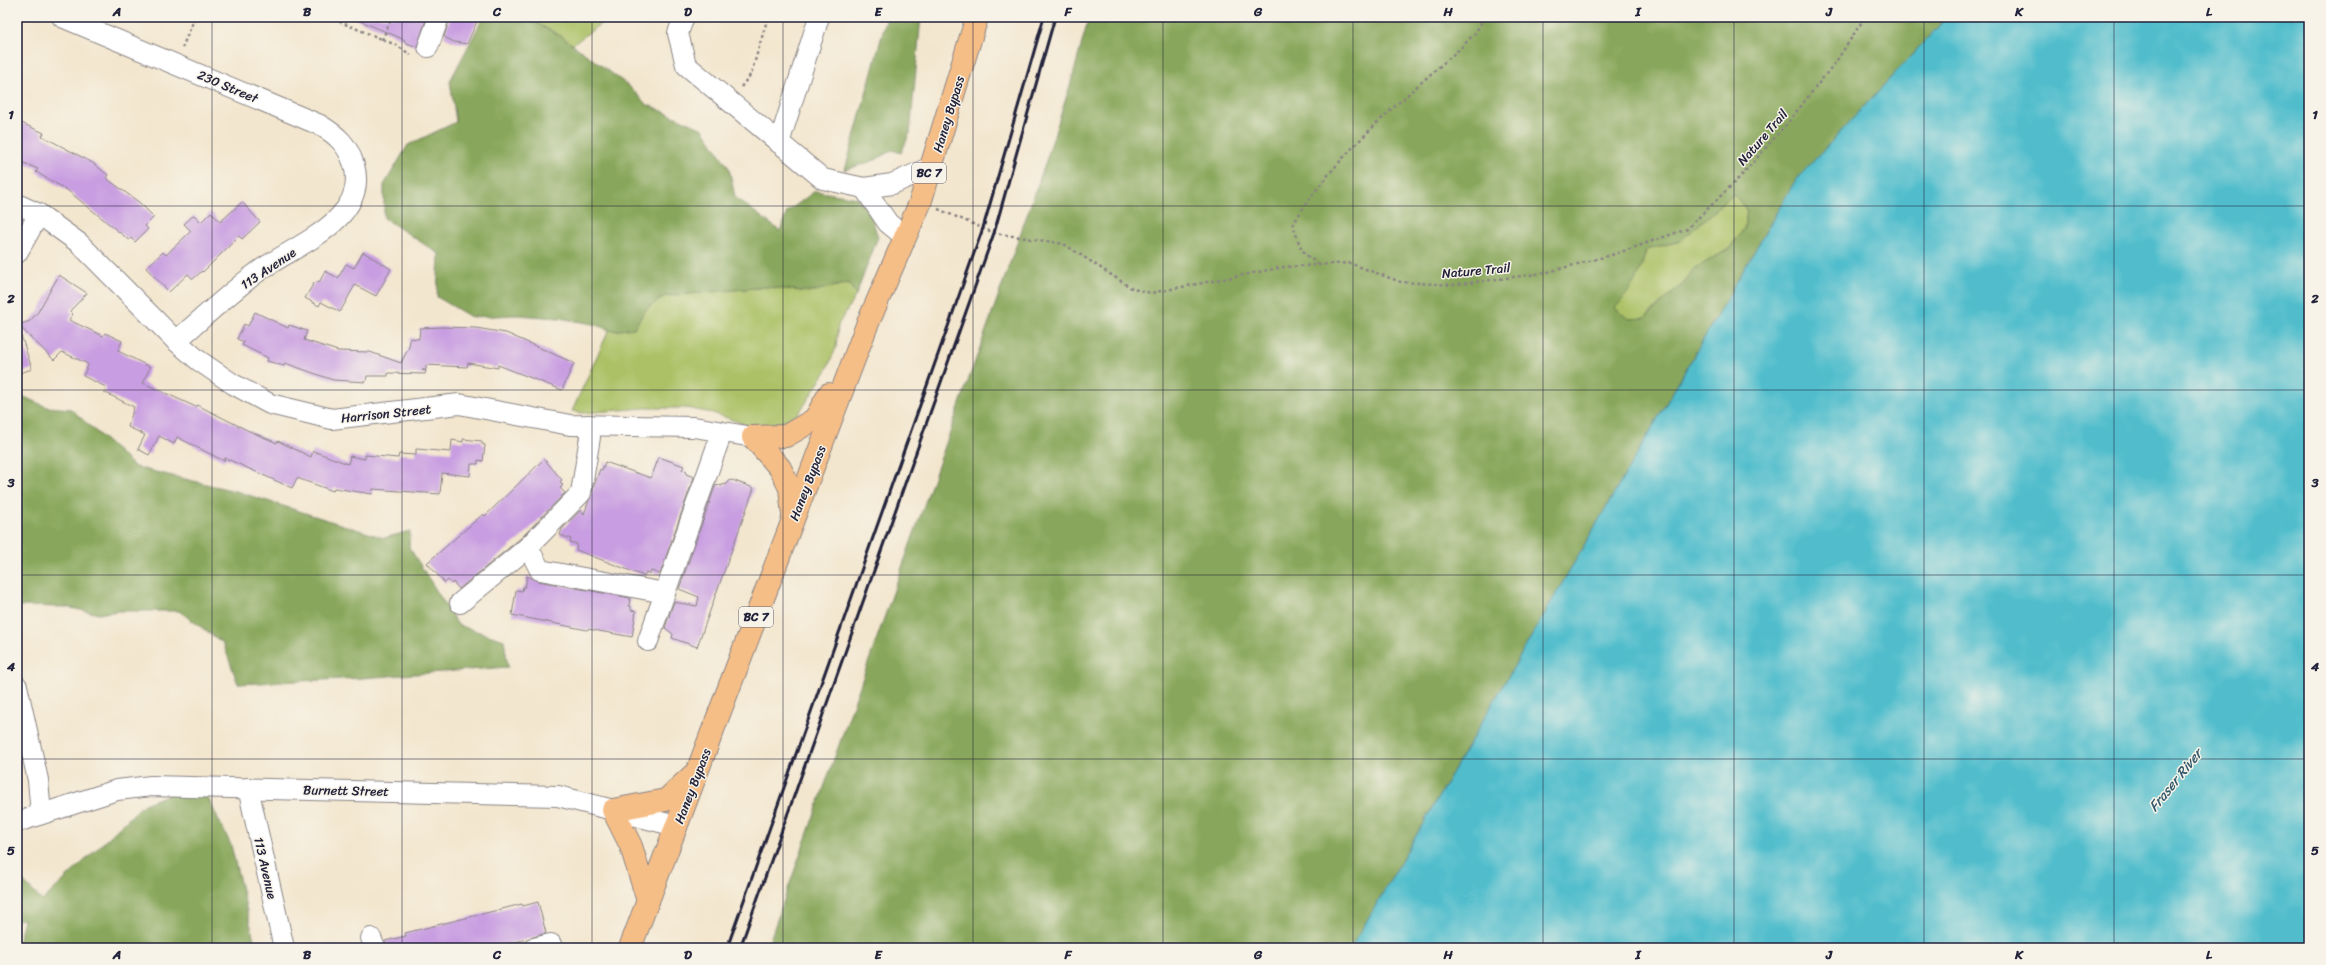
<svg xmlns="http://www.w3.org/2000/svg" width="2326" height="965" font-family="Sriracha,sans-serif">
	<style>
		.green { fill: #acc166; stroke: #677250 }
		.forest { fill: #89a75b; stroke: #56644b; fill-rule: evenodd }
		.water { fill: #51bdcc; stroke: #3a7084 }
		.building { fill: #c89de1 }
		.lines { fill: none; stroke-linecap: round; stroke-linejoin: round }
		.minor-casing { stroke: #8a8484; stroke-width: 22 }
		.highway-casing { stroke: #8a8484; stroke-width: 24 }
		.path { stroke: #8a8484; stroke-width: 2.5; stroke-dasharray: 3 3; stroke-linecap: butt }
		.minor { stroke: #fff; stroke-width: 20 }
		.highway { stroke: #f6be87; stroke-width: 22 }
		.rail { stroke: #22223b; stroke-width: 3 }
		.grid { fill: none; stroke: #22223b; stroke-width: 1; stroke-opacity: 0.55 }
		.labels { text-anchor: middle; stroke-width: 3; stroke-linejoin: round; paint-order: stroke }
		.shield { fill: #f7f3e8; stroke: #62616f; stroke-width: 1 }
		.shield-label { font-size: 12px; font-weight: bold; fill: #22223b }
		.street-label { font-size: 13px; fill: #22223b; stroke: #f7f3e8 }
		.water-label { font-size: 14px; font-style: italic; fill: #32586e; stroke: #f7f3e8 }
		.neatline { fill: none; stroke: #22223b; stroke-width: 1.5 }
		.grid-label { font-size: 13px; text-anchor: middle; font-weight: bold; fill: #22223b }
	</style>
	<rect width="100%" height="100%" fill="#f7f3e8"/>
	<filter id="ink" filterUnits="userSpaceOnUse"><feTurbulence type="fractalNoise" baseFrequency=".025" numOctaves="2"/><feDisplacementMap in="SourceGraphic" scale="8" xChannelSelector="R" yChannelSelector="G"/><feConvolveMatrix kernelMatrix="1 2 1 2 8 2 1 2 1" color-interpolation-filters="sRGB"/></filter>
	<filter id="wash" filterUnits="userSpaceOnUse"><feTurbulence type="fractalNoise" baseFrequency=".012" numOctaves="4" result="noise"/><feDisplacementMap in="SourceGraphic" scale="16" xChannelSelector="R" yChannelSelector="G"/><feGaussianBlur stdDeviation="0.9" result="paint"/><feColorMatrix in="noise" values="0 0 0 0 0 0 0 0 0 0 0 0 0 0 0 0 0 1.4 0 .05"/><feComposite in="paint" operator="in"/></filter>
	<g filter="url(#wash)">
		<rect width="100%" height="100%" fill="#f3e6ce"/>
		<g class="green">
			<path d="M610,17l-38,28 -39,-24 -50,-3z"/>
			<path d="M1734,194l13,17 -3,18 -15,20 -35,20 -11,15 -38,34 -17,1 -14,-11c18,-19 26,-33 32,-58l34,-9z"/>
			<path d="M849,283l7,12 -18,30 -2,23 -10,23 -21,33 -7,10 -20,10 -31,1 -34,-12 -28,-5h-40l-62,5 -11,-2 37,-81 25,-2 12,-19 19,-13 103,-9 42,5z"/>
		</g>
		<g class="forest">
			<path d="M887,17h34l-11,116 -9,20 -9,-3 -17,10 -30,10z"/>
			<path d="M1089,17h858l-152,164 -444,767h-584l277,-781 28,-88zM1734,194l13,17 -3,18 -15,20 -35,20 -11,15 -38,34 -17,1 -13,-11c17,-19 25,-33 31,-58l34,-9z"/>
			<path d="M483,18l50,3 28,15 68,50 17,18 57,25 26,39 6,29 45,34 7,-19 28,-21 42,7 13,15 8,24 -22,58 -7,-12 -39,9 -42,-5 -103,9 -19,13 -12,19 -21,3 -20,-7 -35,-6 -41,-3 -46,2 -34,-20 2,-43 -55,-36v-33l24,-40 48,-23 -6,-41z"/>
			<path d="M17,394l30,13 24,2 64,58 104,25 145,46 26,-7 -1,16 49,78 46,15 4,27 -146,11 -124,6 -15,-41 -44,-32h-62l-18,3 -33,-7 -49,-1z"/>
			<path d="M170,794l37,2 24,49 25,103h-239l7,-29 -7,1v-45l25,26 102,-97z"/>
		</g>
		<path class="water" d="M1947,17h362v931h-958l444,-767z"/>
		<g id="blocks">
			<g class="building">
				<path d="M351,17h76l-10,30 -13,-5 1,-2z"/>
				<path d="M450,17h29l-12,27 -13,-2 -10,-5z"/>
				<path d="M17,121l27,12 -2,3 51,27 15,12 -2,3 34,25 14,14 -9,9 3,3 -13,13 -4,-4 -2,2 -62,-50 -31,-18 2,-3 -21,-9z"/>
				<path d="M242,202l18,20 -18,17 -3,-3 -36,36 -1,-1 -9,8 -5,-5 -19,18 -23,-24 17,-16 3,3 25,-24 -7,-7 10,-9 7,7 10,-10 9,10z"/>
				<path d="M363,252l28,17 -15,27 -21,-11 -15,27 -19,-10 -2,4 -14,-8 9,-15 6,-2 5,-10 13,7 8,-14 8,4z"/>
				<path d="M59,275l28,18 -17,18 3,3 -4,6 34,16 2,-3 17,8 -4,10 32,16 -7,16 53,24 1,-2 50,25 30,13 1,-2 33,16 2,-6 35,13 2,-8 15,3v-4l33,3 1,-4 17,1v-6l35,3 1,-12 11,2v-3l19,2v3l3,1 -2,16 -5,-1v4h-7l-1,12 -28,-3 -2,21 -67,-5 -1,5 -38,-6 -1,3 -36,-13 -5,10 -67,-30 -1,3 -47,-24 -3,7 -15,-8 -10,19 -11,-6 7,-14 -17,-8 6,-20 -30,-15 2,-5 -23,-11 5,-11 -2,-2 -24,-11 -8,8 -36,-35 12,-4 8,-9z"/>
				<path d="M255,312l33,16 1,-3 18,6 -3,9 34,11 32,1 31,11 8,-16 1,-9 9,1 1,-11 22,-1 34,1 30,5 68,30 -12,27 -64,-25v3l-30,-5 -1,4 -41,-2v5h-4l4,1 -1,3 -37,-1v3h-21l-1,6 -33,-2 -48,-17 -1,3 -17,-5 1,-3 -26,-13 2,-3 -7,-3 7,-15 4,2z"/>
				<path d="M20,332l12,37 -15,5v-41z"/>
				<path d="M659,457l25,9 -2,4 5,1 -1,3 8,3 -34,97 -9,-3 -1,3 -4,-2 -2,4 -68,-26 1,-6 -7,-2 1,-3 -11,-4 2,-6 19,-19 3,4 16,-45 2,1 3,-8 46,16z"/>
				<path d="M544,459l18,21 -2,2 3,3 -3,3 5,5 -43,44 -63,52 -6,-7 -1,2 -4,-4 -3,3 -18,-20 56,-49 2,2z"/>
				<path d="M732,480l22,8 -57,159 -25,-9 1,-4 -8,-6 9,-26 23,4 2,-9 -20,-8 37,-105 6,2 1,-2 3,1 2,-4z"/>
				<path d="M527,576l11,5 92,17 -1,8h2v4l5,1 -4,26 -44,-8 -1,1 -75,-15 4,-25 6,1 1,-4h2z"/>
				<path d="M538,902l8,31 -19,6 -36,9h-105l-1,-7 21,-5 -1,-3 117,-29 1,2z"/>
			</g>
		</g>
	</g>
	<g filter="url(#ink)">
		<use href="#blocks" fill-opacity="0" stroke="#8a8484" stroke-width="1"/>
		<g class="lines">
			<g class="minor-casing">
				<g id="minor">
					<path d="M62,17l258,108c17,10 28,20 34,40 16,57 -65,82 -99,109 -27,20 -53,45 -79,67"/>
					<path d="M684,17l-6,16 8,32 137,114 41,9 28,-4 39,-17"/>
					<path d="M428,47l11,-30"/>
					<path d="M779,143l40,-126"/>
					<path d="M864,188l24,35 17,14"/>
					<path d="M17,204l22,10 40,29 97,98 22,19 35,24 37,20 62,15 127,-15 111,21 124,2 59,10"/>
					<path d="M17,253l22,-39"/>
					<path d="M589,425l1,12 -9,56 -53,54 12,23 125,23 57,-161"/>
					<path d="M460,603l68,-56"/>
					<path d="M648,641l17,-48"/>
					<path d="M17,686l21,94 3,34"/>
					<path d="M248,788l36,160"/>
					<path d="M17,822l100,-32 34,-4 407,10 118,30"/>
					<path d="M371,938l4,10"/>
					<path d="M534,948l17,-4"/>
				</g>
			</g>
			<g class="highway-casing">
				<g id="highway">
					<path d="M753,437l33,-1 29,-17 14,-25"/>
					<path d="M753,437l27,31 10,20 3,27"/>
					<path d="M648,901l-17,-55 -18,-36 53,-10 27,-25"/>
					<path d="M630,948l237,-623 53,-122 57,-186"/>
				</g>
			</g>
			<g class="path">
				<path d="M328,17l68,28 15,10"/>
				<path d="M382,40l10,-23"/>
				<path d="M182,48l13,-31"/>
				<path d="M741,87l10,-13 17,-57"/>
				<path d="M938,209l56,24 70,11 69,45 18,4 133,-26 65,-4 52,19 52,3 91,-12 71,-19 72,-25 54,-53 49,-56 47,-60 28,-43"/>
				<path d="M1319,264c-19,-11 -19,-18 -26,-39 36,-65 114,-130 170,-179l13,-14 8,-15"/>
			</g>
			<use href="#minor" class="minor"/>
			<use href="#highway" class="highway"/>
			<g class="rail">
				<path d="M727,948l256,-720 61,-211"/>
				<path d="M740,948l254,-715 61,-216"/>
			</g>
		</g>
	</g>
	<path class="grid" d="M212,17v931M402,17v931M592,17v931M783,17v931M973,17v931M1163,17v931M1353,17v931M1543,17v931M1734,17v931M1924,17v931M2114,17v931M17,206h2292M17,390h2292M17,575h2292M17,759h2292"/>
	<g class="labels">
		<g class="shield">
			<rect x="912" y="163" width="34" height="20" rx="3"/>
			<rect x="739" y="607" width="34" height="20" rx="3"/>
		</g>
		<g class="shield-label">
			<text x="929" y="177">BC 7</text>
			<text x="756" y="621">BC 7</text>
		</g>
		<g class="street-label">
			<text transform="translate(228 86) rotate(23)" y="5">230 Street</text>
			<text transform="translate(948 114) rotate(-73)" y="5">Haney Bypass</text>
			<text transform="translate(1762 137) rotate(-49)" y="5">Nature Trail</text>
			<text transform="translate(268 268) rotate(-34)" y="5">113 Avenue</text>
			<text transform="translate(1476 270) rotate(-5)" y="5">Nature Trail</text>
			<text transform="translate(386 413) rotate(-6)" y="5">Harrison Street</text>
			<text transform="translate(807 483) rotate(-69)" y="5">Haney Bypass</text>
			<text transform="translate(692 786) rotate(-69)" y="5">Haney Bypass</text>
			<text transform="translate(346 790) rotate(1)" y="5">Burnett Street</text>
			<text transform="translate(266 868) rotate(77)" y="5">113 Avenue</text>
		</g>
		<g class="water-label">
			<text transform="translate(2175 780) rotate(-51)" y="5">Fraser River</text>
		</g>
	</g>
	<rect width="2326" height="965" fill="none" stroke="#f7f3e8" stroke-width="44"/>
	<rect x="22" y="22" width="2282" height="921" class="neatline"/>
	<g class="grid-label">
		<text x="117" y="16">A</text>
		<text x="307" y="16">B</text>
		<text x="497" y="16">C</text>
		<text x="688" y="16">D</text>
		<text x="878" y="16">E</text>
		<text x="1068" y="16">F</text>
		<text x="1258" y="16">G</text>
		<text x="1448" y="16">H</text>
		<text x="1638" y="16">I</text>
		<text x="1829" y="16">J</text>
		<text x="2019" y="16">K</text>
		<text x="2209" y="16">L</text>
		<text x="11" y="119">1</text>
		<text x="2315" y="119">1</text>
		<text x="11" y="303">2</text>
		<text x="2315" y="303">2</text>
		<text x="11" y="487">3</text>
		<text x="2315" y="487">3</text>
		<text x="11" y="671">4</text>
		<text x="2315" y="671">4</text>
		<text x="11" y="855">5</text>
		<text x="2315" y="855">5</text>
		<text x="117" y="959">A</text>
		<text x="307" y="959">B</text>
		<text x="497" y="959">C</text>
		<text x="688" y="959">D</text>
		<text x="878" y="959">E</text>
		<text x="1068" y="959">F</text>
		<text x="1258" y="959">G</text>
		<text x="1448" y="959">H</text>
		<text x="1638" y="959">I</text>
		<text x="1829" y="959">J</text>
		<text x="2019" y="959">K</text>
		<text x="2209" y="959">L</text>
	</g>
</svg>
